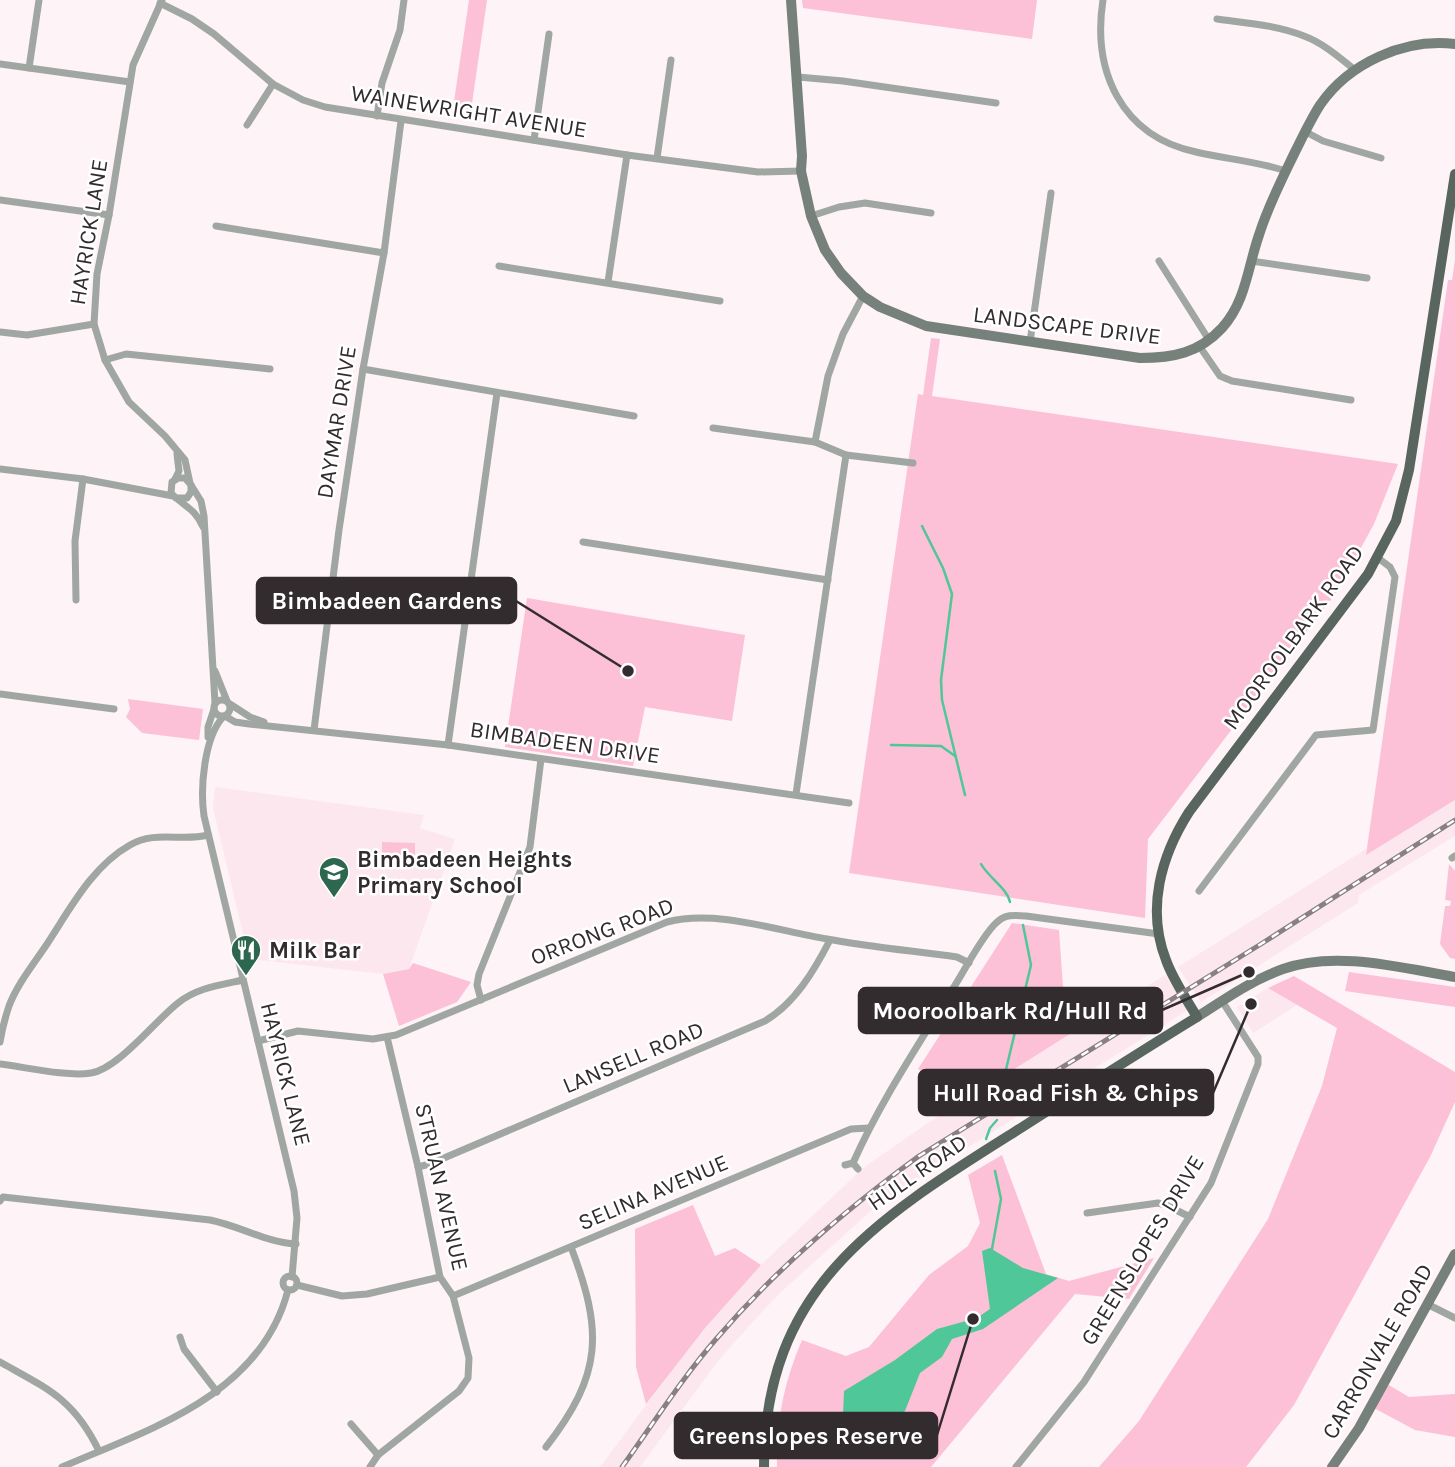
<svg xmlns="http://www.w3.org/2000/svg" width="1455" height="1467" font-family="Karla,sans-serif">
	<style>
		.built { fill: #fde7ef }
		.green { fill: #fcc0d7 }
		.water { fill: #4fc798 }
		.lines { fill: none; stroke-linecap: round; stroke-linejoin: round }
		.stream { stroke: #4fc798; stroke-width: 2.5 }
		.street { stroke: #a0a7a3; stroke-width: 7 }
		.secondary { stroke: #76817c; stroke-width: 10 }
		.primary { stroke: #596660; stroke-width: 10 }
		.rail-casing { stroke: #888083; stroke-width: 5 }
		.rail { stroke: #fff; stroke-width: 2.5; stroke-dasharray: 8; stroke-linecap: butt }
		.labels { text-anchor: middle; stroke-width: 5; stroke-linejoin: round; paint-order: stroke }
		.street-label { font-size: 23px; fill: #332c2f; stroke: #fff }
		.poi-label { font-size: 23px; font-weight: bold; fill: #332c2f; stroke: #fff; text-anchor: start }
		.leader { fill: none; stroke: #332c2f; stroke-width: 2.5 }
		.callout-dot { fill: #332c2f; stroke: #fff; stroke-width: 2.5 }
		.callout { fill: #332c2f; stroke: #332c2f; stroke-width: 2.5 }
		.callout-label { font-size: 24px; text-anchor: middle; font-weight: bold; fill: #fff }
	</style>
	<rect width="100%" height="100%" fill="#fef3f7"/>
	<g class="built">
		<path d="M215,787l209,28 -4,13 35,11 -46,130 -26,5 -134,-15 -36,-151z"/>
		<path d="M1455,800v36l-96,59 -1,8 -157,99 -23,-35 188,-118v5z"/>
		<path d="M1165,975l23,35 -306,191 -101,91 -21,22 -42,47 -78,106h-40l84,-113 45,-55 35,-37 99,-94 65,-45z"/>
		<path d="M1268,988l29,17 -44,28 -16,-26z"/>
	</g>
	<g class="green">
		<path d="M469,0h18l-17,117 -18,-2z"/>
		<path d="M802,0h235l-5,39 -229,-31z"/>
		<path d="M1455,260v540l-89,55 82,-575h4z"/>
		<path d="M931,338l9,1 -8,57 466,68 -24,60 -38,69 -188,246 -3,79 -296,-45 69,-479 5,1z"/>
		<path d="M527,598l218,37 -13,86 -87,-14 -12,59 -128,-19z"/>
		<path d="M128,699l75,10 -4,31 -57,-7 -16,-16 4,-8z"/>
		<path d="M382,842l33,1v18l-33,-1z"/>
		<path d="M1449,864l6,7v88l-5,-1 -10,-14 5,-38h5l1,-5 -6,-1z"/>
		<path d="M1012,923l47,7 4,57 66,10 -164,103 -47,-31z"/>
		<path d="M413,963l58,19 -14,20 -58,24 -16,-52 26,-5z"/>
		<path d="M1349,972l106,15v20l-110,-16z"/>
		<path d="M1294,976l161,96v30l-25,55 -136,248 -48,62h-147l40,-46 129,-202 54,-133 15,-58 -69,-40z"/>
		<path d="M1002,1155l44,119 23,7 85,-23 -25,41 -54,-5 -144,173h-154c-1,-46 7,-85 25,-127l44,16 23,-9 60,-72 39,-29 12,-23 -12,-48z"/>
		<path d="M693,1205l22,51 20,-8 26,17 -56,63 -59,76 -10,-37 -1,-138z"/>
		<path d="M1387,1384l22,13 46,-3v43l-40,-7 -41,-22z"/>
	</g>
	<path class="water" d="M990,1248l33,20 35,10 -75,51 -31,10 -10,18 -22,16 -15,38 -49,32 -14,-5 2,-47 51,-31 42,-31 40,-11 13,-9 -8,-58z"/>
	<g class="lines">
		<g class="stream">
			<path d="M922,526l21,42 9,26 -11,86 1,20 23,95"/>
			<path d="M891,745l50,1 14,10"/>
			<path d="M981,864c8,14 26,24 29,38"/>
			<path d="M993,1105l10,-23 28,-117 -8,-40"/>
			<path d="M986,1139l4,-11 7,-8"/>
			<path d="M992,1249l9,-50 -6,-28"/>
			<path d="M818,1456l4,-33 21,-4"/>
		</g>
		<g class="street">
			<path d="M162,0l-29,65 -24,150 -12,59 -3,50 11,36 24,42 36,34 20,24 5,23"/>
			<path d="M1103,0c-11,71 18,136 93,152 30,7 60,9 90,19"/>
			<path d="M160,3l32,16 22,15 59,50 30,16 22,7 302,48 131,17 43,-1"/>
			<path d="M1217,19c29,4 60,6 87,17 19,7 35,21 51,34"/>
			<path d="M0,64l130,18"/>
			<path d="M29,68l10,-68"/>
			<path d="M798,77l45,4 153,22"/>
			<path d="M377,116l5,-33 18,-53 4,-30"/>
			<path d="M247,125l26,-41"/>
			<path d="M1306,132l17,9 58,17"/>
			<path d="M534,140l15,-106"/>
			<path d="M657,158l14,-98"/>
			<path d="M0,200l109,15"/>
			<path d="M811,216l28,-9 26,-4 66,10"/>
			<path d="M216,226l168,27"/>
			<path d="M1159,261l50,79"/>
			<path d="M1251,261l116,17"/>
			<path d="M499,266l221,35"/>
			<path d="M608,282l19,-127"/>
			<path d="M0,332l27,3 67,-11"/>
			<path d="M1030,342l21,-149"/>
			<path d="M1200,347l20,29 12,5 119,19"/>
			<path d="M105,360l21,-6 144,15"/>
			<path d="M363,369l271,47"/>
			<path d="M713,428l102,14 31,13 67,8"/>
			<path d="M815,442l13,-66 15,-42 20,-38"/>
			<path d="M0,469l83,10 90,17"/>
			<path d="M175,479l4,-8 -2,-17"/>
			<path d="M191,485l10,16 3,15 11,187"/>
			<path d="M176,498h11l4,-6v-7l-6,-7h-7l-6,4 -1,11c12,13 24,15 32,34"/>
			<path d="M583,542l245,38"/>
			<path d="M76,600l-1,-59 8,-62"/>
			<path d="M215,671l12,30"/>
			<path d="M0,694l114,15"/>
			<circle cx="222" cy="708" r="8"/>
			<path d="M230,704l20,13 14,5"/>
			<path d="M225,716l10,6 14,2 199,21 401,58"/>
			<path d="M223,717c-19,21 -23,71 -19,99l90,375 3,27 -5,59"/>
			<path d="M314,730l25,-200 24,-161 21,-116 17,-132"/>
			<path d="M208,737v-10l6,-18"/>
			<path d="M448,745l49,-352"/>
			<path d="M796,794l50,-339"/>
			<path d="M1452,858l3,-2"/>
			<path d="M1199,891l117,-156 57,-5 22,-153 -5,-10 -12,-9"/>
			<path d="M481,1000l-4,-15 2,-11 51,-127 11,-88"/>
			<path d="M258,1041l40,-10 75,8 23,-4 271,-113c49,-13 111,9 160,17 43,8 87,12 130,18l12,6"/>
			<path d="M0,1042c2,-12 5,-24 9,-36 8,-21 23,-40 36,-59 24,-36 46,-80 85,-102 25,-15 52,-3 78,-10"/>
			<path d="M0,1064c25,3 67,13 91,9 27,-4 64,-52 87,-70 18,-15 42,-18 65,-23"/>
			<path d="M853,1163c27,-61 64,-116 99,-173 12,-18 29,-53 44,-67 9,-9 18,-8 30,-7l133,18"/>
			<path d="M845,1165l8,-2 5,6"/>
			<path d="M418,1167l12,-3 335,-143c30,-18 49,-50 65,-81"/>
			<path d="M0,1201l3,-4 207,23c30,6 55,22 86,24"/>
			<path d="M1087,1213l71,-10 8,2 24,12"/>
			<circle cx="290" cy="1283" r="7"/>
			<path d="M297,1285l45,11 25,-2 73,-17"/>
			<path d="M453,1296l398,-167 18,-1"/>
			<path d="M1427,1304l28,14"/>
			<path d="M180,1337l4,12 33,43"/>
			<path d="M0,1362c48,27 74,37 99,89"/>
			<path d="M351,1424l27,31"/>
			<path d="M546,1447c57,-73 57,-116 25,-200"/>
			<path d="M62,1467c88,-38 199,-72 226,-177"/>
			<path d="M370,1467l8,-12 81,-64 9,-13 1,-20 -16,-62 -13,-19 -22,-110 -31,-130"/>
			<path d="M1016,1467l68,-85 127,-199 47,-119v-7l-36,-56"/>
		</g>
		<g class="secondary">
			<path d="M791,0l11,156 -1,15 10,45 14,34 16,23 22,23 17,11 46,19 214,32c33,0 59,-5 82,-30 24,-26 26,-62 37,-93 9,-29 23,-56 36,-83 8,-16 16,-33 25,-47 29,-42 84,-67 135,-61"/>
			<path d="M1197,1017c28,-18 55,-37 86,-48 52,-19 119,-1 172,8"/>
			<path d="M1332,1467l27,-39 96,-174"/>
		</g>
		<path class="primary" d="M764,1467c0,-179 112,-248 249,-334 61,-39 122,-78 184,-116 -11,-19 -24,-37 -31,-57 -20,-51 -5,-104 23,-148l179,-238 28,-53 13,-51 46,-296"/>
		<g class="rail-casing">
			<path id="rail" d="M622,1467c31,-43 60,-89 95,-129 60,-70 128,-128 202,-182l342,-212 194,-124"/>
		</g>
		<use href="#rail" class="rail"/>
	</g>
	<defs>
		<g id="school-pin" transform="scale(1.575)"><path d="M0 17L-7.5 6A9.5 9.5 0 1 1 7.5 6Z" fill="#2e6750" stroke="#fff"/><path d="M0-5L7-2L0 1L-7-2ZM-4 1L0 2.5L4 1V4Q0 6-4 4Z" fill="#fff"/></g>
		<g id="restaurant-pin" transform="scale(1.575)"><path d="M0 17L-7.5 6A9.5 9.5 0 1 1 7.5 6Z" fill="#2e6750" stroke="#fff"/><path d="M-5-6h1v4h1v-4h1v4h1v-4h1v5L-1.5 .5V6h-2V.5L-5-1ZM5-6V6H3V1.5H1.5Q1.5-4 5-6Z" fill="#fff"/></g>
	</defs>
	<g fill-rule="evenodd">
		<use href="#school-pin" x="334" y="872"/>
		<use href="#restaurant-pin" x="246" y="950"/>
	</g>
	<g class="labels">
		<g class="street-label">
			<text transform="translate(469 111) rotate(9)" y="8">WAINEWRIGHT AVENUE</text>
			<text transform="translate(88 232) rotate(-81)" y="8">HAYRICK LANE</text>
			<text transform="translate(1067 325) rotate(7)" y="8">LANDSCAPE DRIVE</text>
			<text transform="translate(336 422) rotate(-81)" y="8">DAYMAR DRIVE</text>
			<text transform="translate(1293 637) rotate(-54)" y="8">MOOROOLBARK ROAD</text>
			<text transform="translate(565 742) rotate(8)" y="8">BIMBADEEN DRIVE</text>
			<text transform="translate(602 931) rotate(-21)" y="8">ORRONG ROAD</text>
			<text transform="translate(633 1057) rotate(-23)" y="8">LANSELL ROAD</text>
			<text transform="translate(286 1074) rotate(76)" y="8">HAYRICK LANE</text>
			<text transform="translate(917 1172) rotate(-35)" y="8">HULL ROAD</text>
			<text transform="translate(442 1187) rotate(77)" y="8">STRUAN AVENUE</text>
			<text transform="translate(653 1192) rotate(-23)" y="8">SELINA AVENUE</text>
			<text transform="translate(1142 1250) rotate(-59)" y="8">GREENSLOPES DRIVE</text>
			<text transform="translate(1377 1351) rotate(-60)" y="8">CARRONVALE ROAD</text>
		</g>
		<g class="poi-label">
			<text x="357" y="867">Bimbadeen Heights<tspan x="357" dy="26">Primary School</tspan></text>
			<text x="269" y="958">Milk Bar</text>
		</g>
	</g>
	<path class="leader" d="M628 671L516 601M1249 972L1162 1010M1251 1004L1213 1093M973 1319L937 1435"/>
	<g class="callout-dot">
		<circle cx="628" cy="671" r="7"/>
		<circle cx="1249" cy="972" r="7"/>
		<circle cx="1251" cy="1004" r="7"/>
		<circle cx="973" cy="1319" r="7"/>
	</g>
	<g class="callout">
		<rect x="257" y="578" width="259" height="45" rx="7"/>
		<rect x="859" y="988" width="303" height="45" rx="7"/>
		<rect x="919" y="1070" width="294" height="45" rx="7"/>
		<rect x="675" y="1413" width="262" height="45" rx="7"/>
	</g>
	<g class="callout-label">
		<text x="387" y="609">Bimbadeen Gardens</text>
		<text x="1010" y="1019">Mooroolbark Rd/Hull Rd</text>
		<text x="1066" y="1101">Hull Road Fish &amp; Chips</text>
		<text x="806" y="1444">Greenslopes Reserve</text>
	</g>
</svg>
